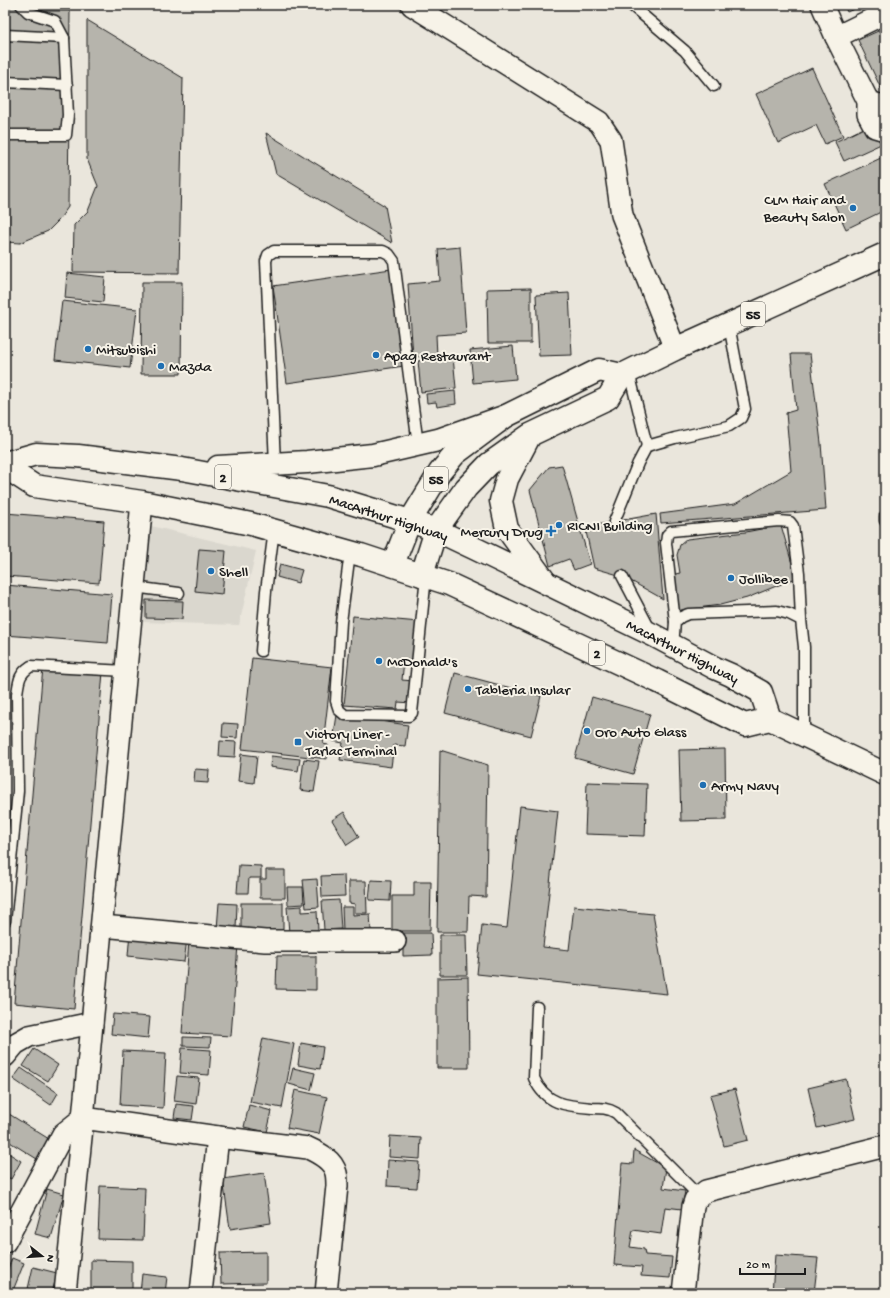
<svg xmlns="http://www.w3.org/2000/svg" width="890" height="1298" font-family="'Gochi Hand',sans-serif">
  <rect width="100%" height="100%" fill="#eae6dc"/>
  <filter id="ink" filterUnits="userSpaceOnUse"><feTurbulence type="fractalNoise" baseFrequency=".025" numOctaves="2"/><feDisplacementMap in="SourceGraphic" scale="8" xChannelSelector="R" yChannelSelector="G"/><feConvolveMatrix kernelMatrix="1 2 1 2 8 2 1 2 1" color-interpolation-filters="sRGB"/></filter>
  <g filter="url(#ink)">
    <!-- built -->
    <path fill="#dad7ce" d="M147 525 256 551 239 625 141 622Z"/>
    <!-- building -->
    <g fill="#b6b4ac" stroke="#1c1c1c">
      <path d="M5 5H37V11H70L68 207 59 220 48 231 20 243 5 242Z"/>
      <path d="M844 5H863L847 12Z"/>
      <path d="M87 20 183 78 179 273 73 272 74 225 88 211 98 186 87 159Z"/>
      <path d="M885 28V97L858 40Z"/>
      <path d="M812 68 843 136 825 144 816 125 778 143 756 94Z"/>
      <path d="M872 124 881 144 844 161 835 142Z"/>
      <path d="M266 133 385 206 392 243 276 174Z"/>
      <path d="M883 157 885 160V210L846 229 825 184Z"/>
      <path d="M460 247 466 333 436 335 437 356 413 357 408 284 440 281 438 249Z"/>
      <path d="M391 269 404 366 287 383 273 286Z"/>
      <path d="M67 273 105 277 103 302 65 298Z"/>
      <path d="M142 282H182L181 374H141Z"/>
      <path d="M531 288V343H488L487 289Z"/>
      <path d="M569 293 572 355 539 356 536 295Z"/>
      <path d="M62 301 137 309 130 368 55 360Z"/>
      <path d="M513 346 516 379 473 383 470 350Z"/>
      <path d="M791 354H810L821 443 826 510 661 523 660 514 735 504 791 471 786 413 796 410Z"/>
      <path d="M453 357 456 388 421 392 418 361Z"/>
      <path d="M455 391 456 404 437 407 436 402 427 403 426 394Z"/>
      <path d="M562 465 590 564 574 570 569 559 550 566 530 490 549 467Z"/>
      <path d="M5 513 104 521 99 583 5 576Z"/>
      <path d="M656 514 663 599 622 576 594 568 585 527Z"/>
      <path d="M781 525 796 578 747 598 720 605 675 611 671 575 680 573 677 555 680 545 687 539 746 532Z"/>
      <path d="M199 549 226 551 222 594 195 591Z"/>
      <path d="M280 564 302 570 298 583 277 577Z"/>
      <path d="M5 585 112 594 108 643 5 635Z"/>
      <path d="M146 600 183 601 182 619 146 618Z"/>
      <path d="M353 616 419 622 415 661 404 660 402 680 413 681 411 703 398 702 397 709 344 705Z"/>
      <path d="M252 658 332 667 323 744 328 745 327 759 242 749Z"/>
      <path d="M43 667 103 672 74 1009 14 1003Z"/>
      <path d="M455 673 541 696 531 736 445 713Z"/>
      <path d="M592 697 650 714 633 774 575 758Z"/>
      <path d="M337 715 408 725 405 746 394 745 391 767 340 760 343 743 333 741Z"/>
      <path d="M223 723 238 724 237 738 222 737Z"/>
      <path d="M220 741 236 742 235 757 219 756Z"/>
      <path d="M725 749 726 820 681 821 679 750Z"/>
      <path d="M440 750 488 765 486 897 469 896 468 932H437Z"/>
      <path d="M241 754 257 756 254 783 238 781Z"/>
      <path d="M271 756 300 759 298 771 270 767Z"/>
      <path d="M304 759 319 761 314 792 300 790Z"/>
      <path d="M195 769 209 770 208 783 194 782Z"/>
      <path d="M587 782 647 784 645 836 585 834Z"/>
      <path d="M520 806 558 811 543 947 569 950 574 906 653 914 667 994 477 974 482 925 507 928Z"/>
      <path d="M344 812 359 837 347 845 332 820Z"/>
      <path d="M239 865 261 866V878H249L248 893H237Z"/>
      <path d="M266 870H285V898H260V879H266Z"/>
      <path d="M344 875 345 896 322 897 321 876Z"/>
      <path d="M317 879 319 907 306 908 303 880Z"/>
      <path d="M371 880 391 881 390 901 369 900Z"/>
      <path d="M349 881H366L367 913H355V904L349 903Z"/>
      <path d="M414 882H431L430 931H392V896H414Z"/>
      <path d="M287 887H303L304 904 288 905Z"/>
      <path d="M339 900 341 929 324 930 322 901Z"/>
      <path d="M219 903 237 904 236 929H217Z"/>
      <rect x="241" y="903" width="42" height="27"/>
      <path d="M302 906V912L317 911 318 931 289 933 287 907Z"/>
      <path d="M342 907H353V915L370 914 371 930 343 931Z"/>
      <path d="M130 932 187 939 184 962 128 956Z"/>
      <path d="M403 933H431L432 955 403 956Z"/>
      <path d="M440 935H466L467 975H440Z"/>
      <path d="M189 941 238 945 231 1036 182 1033Z"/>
      <path d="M277 956H316V990L276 989Z"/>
      <path d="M468 977 469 1068H437V978Z"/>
      <path d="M113 1014 150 1017 148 1038 111 1034Z"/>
      <path d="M183 1037 211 1038 210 1047 183 1046Z"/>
      <path d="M263 1038 294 1044 282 1108 250 1102Z"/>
      <path d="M301 1043 323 1047 320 1069 298 1065Z"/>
      <path d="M182 1048 211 1050 209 1075 180 1073Z"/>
      <path d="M34 1049 58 1065 48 1081 23 1066Z"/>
      <path d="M123 1051 166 1053 163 1108 120 1105Z"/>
      <path d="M21 1068 58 1093 51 1105 13 1079Z"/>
      <path d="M293 1068 315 1073 311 1090 289 1084Z"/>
      <path d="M177 1076 199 1078 196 1104 174 1101Z"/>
      <path d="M846 1079 855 1119 817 1128 808 1088Z"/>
      <path d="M735 1089 748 1140 724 1146 710 1095Z"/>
      <path d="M295 1090 327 1097 319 1134 287 1128Z"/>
      <path d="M176 1104 194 1106 192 1120 174 1118Z"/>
      <path d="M249 1105 272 1111 267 1132 244 1127Z"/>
      <path d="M9 1114 49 1139 37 1159 5 1139V1121Z"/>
      <path d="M390 1136 421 1138 420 1159 389 1157Z"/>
      <path d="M634 1150 666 1168 663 1188 685 1191 682 1209 665 1207 661 1234 633 1230 630 1247 644 1249 645 1255 672 1257 670 1278 641 1276 642 1267 614 1265 622 1163 633 1164Z"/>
      <path d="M5 1151 21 1161 11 1179 5 1176Z"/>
      <path d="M388 1160 419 1162 417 1188 387 1186Z"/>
      <path d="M885 1164V1185L880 1165Z"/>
      <path d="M264 1173 271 1223 230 1229 223 1179Z"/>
      <path d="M100 1186 145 1188 143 1240 98 1239Z"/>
      <path d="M47 1189 64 1194 51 1238 35 1234Z"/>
      <path d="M266 1252V1283L221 1284 220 1253Z"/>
      <path d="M775 1255 818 1258 814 1293H772Z"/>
      <path d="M12 1258 24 1263 12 1293H5V1277Z"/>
      <path d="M91 1260 132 1261V1293H91Z"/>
      <path d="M33 1267 57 1273 52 1293H27Z"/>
      <path d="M142 1274 167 1277 165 1293H140Z"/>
      <path d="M223 1288 249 1293H222Z"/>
    </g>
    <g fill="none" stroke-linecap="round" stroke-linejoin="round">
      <!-- lane casing -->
      <g stroke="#1c1c1c" stroke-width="13">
        <g id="lane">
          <path d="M631 5 685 51 714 86"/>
          <path d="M5 35 64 38"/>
          <path d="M5 82 67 85"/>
          <path d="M5 135H66L68 115 64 38 55 21 28 12 21 5"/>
          <path d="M629 372 647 446"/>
          <path d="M275 464 266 261 268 255 274 251H383L389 254 394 261 418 445"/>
          <path d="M885 516V521"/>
          <path d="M614 522 638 463 647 446 675 438 729 426 741 418 745 409 729 325"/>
          <path d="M350 552 341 622 336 701 339 710 345 715 409 716 412 713 426 576"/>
          <path d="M622 576 651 631"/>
          <path d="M134 587 179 593"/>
          <path d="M675 622 666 543 667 535 671 531 779 521 790 522 793 526 799 573 801 620"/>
          <path d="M673 646 675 622 681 617 688 614 777 611 789 614 801 620 804 647V735"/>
          <path d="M261 651 266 591 274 530"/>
          <path d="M5 921 18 791 17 694C19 680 19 674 31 666L126 671"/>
          <path d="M537 1007 534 1078C545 1104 566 1106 592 1108 601 1108 608 1108 616 1113L699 1196"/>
        </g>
      </g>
      <!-- street casing -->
      <g stroke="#1c1c1c" stroke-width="24">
        <g id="street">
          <path d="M412 5 599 122 611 140 622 215 675 349"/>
          <path d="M822 5 836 37 868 101V114L875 127 885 130"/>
          <path d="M836 37 885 13"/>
          <path d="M868 101 884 107 885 109"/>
          <path d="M102 926 265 941H395"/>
          <path d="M5 1056 15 1044 29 1036 92 1023"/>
          <path d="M5 1242 63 1134 83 1118 218 1137 308 1148C319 1153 333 1160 336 1173 337 1177 337 1182 337 1186L326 1293"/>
          <path d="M65 1293 83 1118 142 502"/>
          <path d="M201 1293 218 1137"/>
          <path d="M683 1293 693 1206 695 1200 706 1191 885 1146"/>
        </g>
      </g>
      <!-- highway casing -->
      <g stroke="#1c1c1c" stroke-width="25">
        <g id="highway">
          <path d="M528 439 507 479 501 501 507 529 544 580"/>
          <path d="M5 463 36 454 78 456 182 469 328 496 410 521 436 530 476 549 653 635 715 668 731 675 761 692 770 719"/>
          <path d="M5 467 34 486 142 502 251 524 361 555 449 584 657 681 745 725 770 719 885 774"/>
          <path d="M218 467 307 462 373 455 438 440 506 416"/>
          <path d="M393 564 410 521 440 472 455 454 506 416 599 370 622 375"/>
          <path d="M422 575 436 530 466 488 489 464 530 435 608 398 622 375 675 349 885 254"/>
        </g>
      </g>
      <!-- lane -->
      <use href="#lane" stroke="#f7f3e8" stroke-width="10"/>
      <!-- street -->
      <use href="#street" stroke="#f7f3e8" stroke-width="21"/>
      <!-- highway -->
      <use href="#highway" stroke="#f7f3e8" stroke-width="22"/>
    </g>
  </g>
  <!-- markers -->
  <g fill="#1f6fb2" stroke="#f7f3e8" stroke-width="1.5">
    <circle cx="853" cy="208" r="4"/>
    <circle cx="88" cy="349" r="4"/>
    <circle cx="376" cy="355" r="4"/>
    <circle cx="161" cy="366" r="4"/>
    <circle cx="559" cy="525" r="4"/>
    <path d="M549 525h4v4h4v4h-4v4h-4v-4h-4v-4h4z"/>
    <circle cx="211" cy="571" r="4"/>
    <circle cx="731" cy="578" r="4"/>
    <circle cx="379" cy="661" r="4"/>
    <circle cx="468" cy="689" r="4"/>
    <circle cx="587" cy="731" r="4"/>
    <rect x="294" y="738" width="8" height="8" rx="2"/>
    <circle cx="703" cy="785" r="4"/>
  </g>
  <g text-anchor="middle" stroke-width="4" stroke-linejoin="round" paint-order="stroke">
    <!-- shield labels -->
    <g fill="#f7f3e8" stroke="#5e5c59" stroke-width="1">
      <rect x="741" y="302" width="24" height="24" rx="3"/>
      <rect x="215" y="465" width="16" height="24" rx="3"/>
      <rect x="424" y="467" width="24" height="24" rx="3"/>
      <rect x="589" y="641" width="16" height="24" rx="3"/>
    </g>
    <g font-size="14" font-weight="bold" fill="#1c1c1c">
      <text x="753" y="319">55</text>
      <text x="223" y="482">2</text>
      <text x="436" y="484">55</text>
      <text x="597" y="658">2</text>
    </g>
    <!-- poi labels -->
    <g font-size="15" fill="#1c1c1c" stroke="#f7f3e8" text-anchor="start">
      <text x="845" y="204" text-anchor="end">CLM Hair and<tspan x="845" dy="17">Beauty Salon</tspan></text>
      <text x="96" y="354">Mitsubishi</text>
      <text x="384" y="360">Apag Restaurant</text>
      <text x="169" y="371">Mazda</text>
      <text x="567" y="530">RICNI Building</text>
      <text x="543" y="536" text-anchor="end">Mercury Drug</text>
      <text x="219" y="576">Shell</text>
      <text x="739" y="583">Jollibee</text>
      <text x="387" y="666">McDonald's</text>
      <text x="476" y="694">Tableria Insular</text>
      <text x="595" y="736">Oro Auto Glass</text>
      <text x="306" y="738">Victory Liner -<tspan x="306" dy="17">Tarlac Terminal</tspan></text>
      <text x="711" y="790">Army Navy</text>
    </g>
    <!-- street labels -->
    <g font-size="15" fill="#1c1c1c" stroke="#f7f3e8">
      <text transform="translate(389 517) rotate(18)" y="5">MacArthur Highway</text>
      <text transform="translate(683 651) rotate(27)" y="5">MacArthur Highway</text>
    </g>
  </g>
  <!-- margin -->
  <rect width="890" height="1298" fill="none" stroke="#f7f3e8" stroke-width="20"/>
  <rect x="10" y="10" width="870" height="1278" fill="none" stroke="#1c1c1c" stroke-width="1.5" filter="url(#ink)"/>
  <!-- north arrow -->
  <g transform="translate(42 1256) rotate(107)" stroke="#f7f3e8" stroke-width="3" paint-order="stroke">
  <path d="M0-3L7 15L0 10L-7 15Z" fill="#1c1c1c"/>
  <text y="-6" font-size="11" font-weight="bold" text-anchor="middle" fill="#1c1c1c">N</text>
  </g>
  <!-- scale -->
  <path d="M740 1268v6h65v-6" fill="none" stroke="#1c1c1c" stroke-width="2"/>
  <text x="746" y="1268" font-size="12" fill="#1c1c1c" stroke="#f7f3e8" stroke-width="3" paint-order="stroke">20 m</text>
</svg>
